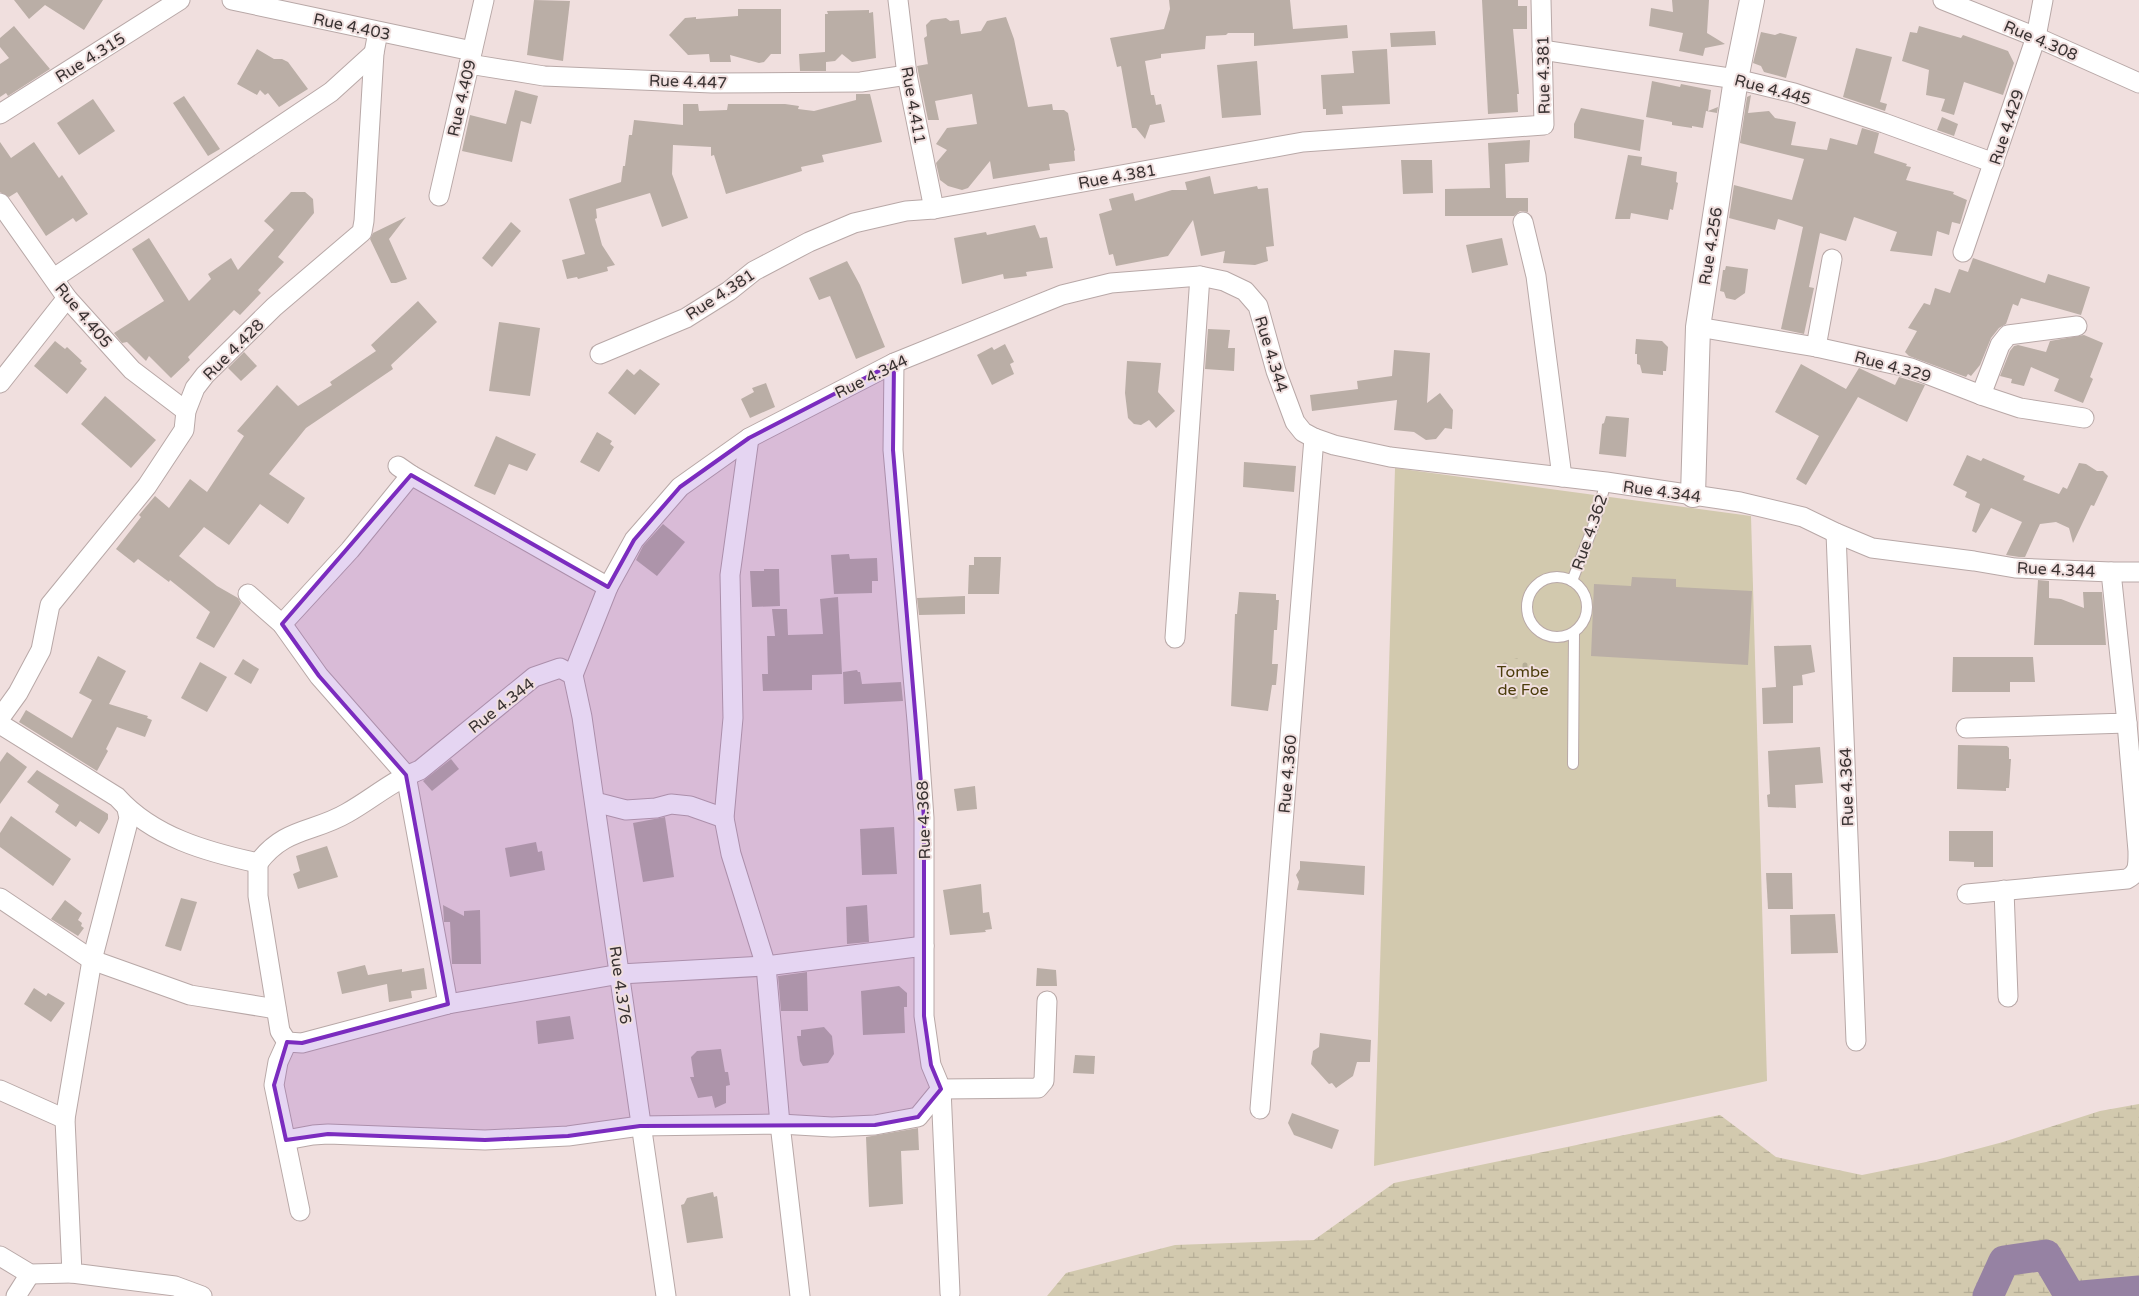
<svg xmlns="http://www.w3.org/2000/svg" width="2139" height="1296" font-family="'Varela Round',sans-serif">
  <defs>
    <pattern id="wetland-marsh" width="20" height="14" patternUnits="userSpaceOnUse" patternTransform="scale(1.25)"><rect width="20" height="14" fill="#d2c9ae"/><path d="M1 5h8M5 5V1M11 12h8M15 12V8" fill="none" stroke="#b5ad96"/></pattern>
    <pattern id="cemetery-stones" width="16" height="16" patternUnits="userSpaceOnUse" patternTransform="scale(1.25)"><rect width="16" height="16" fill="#d2c9ae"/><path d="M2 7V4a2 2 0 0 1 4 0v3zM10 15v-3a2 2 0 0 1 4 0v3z" fill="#b5ad96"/></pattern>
  </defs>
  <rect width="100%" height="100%" fill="#f0dfde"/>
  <!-- grass -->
  <path fill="#d2c9ae" d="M1395 468 1751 516 1767 1081 1374 1166Z"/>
  <!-- wetland -->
  <path fill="url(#wetland-marsh)" d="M2139 1104V1296H1047L1066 1273 1175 1245 1314 1240 1394 1183 1720 1115 1776 1157 1862 1175 1936 1160 2003 1142 2100 1111Z"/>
  <!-- cemetery -->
  <path fill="url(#cemetery-stones)" d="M1521 657C1530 658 1535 659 1541 667H1547C1538 682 1549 697 1523 702L1519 707C1512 693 1493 694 1502 669L1500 663Z"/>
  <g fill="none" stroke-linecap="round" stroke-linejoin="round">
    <!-- river -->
    <g stroke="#9682a3" stroke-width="31">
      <path d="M1988 1296 2004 1261 2046 1255 2070 1296"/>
      <path d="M2082 1296 2139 1291"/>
    </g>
  </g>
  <!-- building -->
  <g fill="#baaea6">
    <path d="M14 0H103L84 30 45 5 29 19Z"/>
    <path d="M534 0 570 1 563 61 527 55Z"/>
    <path d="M1169 0H1290L1293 29 1347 25 1348 38 1254 46V33H1228L1226 35 1206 36 1205 49 1161 54V58L1145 61 1151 95H1154L1156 105 1161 104 1165 122 1150 125 1145 139 1136 128H1132L1121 66 1117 67 1110 38 1164 29 1170 9Z"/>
    <path d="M1482 0H1518V6H1527V29H1513L1519 94H1517L1518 112 1488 114Z"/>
    <path d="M1672 0H1709L1707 33 1725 44 1705 48 1703 56 1679 51 1683 33 1649 26 1651 8 1673 12Z"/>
    <path d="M738 9H781V54H771L764 62 759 63 730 55 731 62H710L709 54 688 55 669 35 685 18 696 17V19L738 16Z"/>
    <path d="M869 10V13L873 12 876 58 852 62 842 54 835 61 826 62V71H800L799 54 825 52V14H828L827 11Z"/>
    <path d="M1006 17 1014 39 1028 107 1052 104 1053 110H1064L1068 113 1075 150 1074 151 1075 161 1049 164 1050 170 993 179 990 161 968 188 962 190 948 186 940 180 936 163 947 150 936 144 947 128 977 124 972 94 935 101 939 120H928L917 66 928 64 929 72 924 38 927 36 926 25 931 20 946 18 950 21 959 20 961 34 981 31 987 21Z"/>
    <path d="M14 26 50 69 8 96 6 93 0 97V64L9 58 0 47V38Z"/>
    <path d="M1919 26 1961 38 1963 35 2008 51 2014 63 2003 95 1964 82 1954 115 1941 111 1945 99 1926 95 1929 70 1902 61 1910 32 1917 33Z"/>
    <path d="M1435 31 1436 45 1391 47 1390 33Z"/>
    <path d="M1761 32 1775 35 1780 33 1797 37 1786 78 1764 72 1761 66 1753 63Z"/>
    <path d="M1856 48 1892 57 1880 102 1887 104 1885 111 1843 97Z"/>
    <path d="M257 49 274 59H282L288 62 308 89 279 107 268 93 265 95 260 90 257 95 237 84Z"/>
    <path d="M1387 49 1390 104 1342 106 1343 114 1326 115V109H1323L1321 75 1354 73 1352 51Z"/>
    <path d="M1257 61 1261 115 1222 118 1217 65Z"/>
    <path d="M1652 81 1680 87 1681 84 1711 90 1708 111 1718 107 1717 113 1706 111 1703 128 1692 126V128L1672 125V122L1646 117Z"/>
    <path d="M515 90 538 96 531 124 521 121 512 162 462 151 470 115 506 124Z"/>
    <path d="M856 94H870L882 142 822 155 824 162 801 167 802 171 726 194 714 155 711 156V147L673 145 672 174 688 218 662 227 650 193 596 209 597 218 595 219 602 245 615 265 607 267 608 271 578 279 577 277 567 279 562 260 585 254 569 199 621 182 623 166H625L629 135H632L634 120 683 125V104H698L699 111 727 110 728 104H785L799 106 798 109 814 111 856 100Z"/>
    <path d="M1751 95 1748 113 1769 111 1775 118 1796 122 1791 145 1827 150 1830 138 1857 145 1862 128 1879 133 1874 153 1907 164 1906 166 1911 167 1906 180 1954 192 1953 194 1967 200 1960 224 1952 222 1949 235 1937 231 1932 256 1890 251 1897 232 1854 217 1846 241 1820 233 1809 287 1814 288 1804 334 1781 329 1803 227 1778 219 1775 230 1729 218 1734 185 1792 200 1804 159 1740 143 1747 97Z"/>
    <path d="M184 96 220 149 208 156 173 103Z"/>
    <path d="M93 99 115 131 79 155 57 123Z"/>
    <path d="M1581 108 1644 120 1640 151 1574 138V124Z"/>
    <path d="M1942 117 1958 124 1954 136 1937 130Z"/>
    <path d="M1530 140 1529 162 1505 164 1506 198H1528V212L1520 211 1514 216H1445V189L1490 188 1488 143Z"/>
    <path d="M0 142 11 158 34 142 59 178 62 175 88 214 76 222 73 218 46 236 17 192 9 197 0 192Z"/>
    <path d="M1628 155 1642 157 1641 165 1677 172 1676 182 1678 183 1673 210 1670 209 1668 220 1631 213 1630 219H1615Z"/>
    <path d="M1401 160H1432L1433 193 1403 194Z"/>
    <path d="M1210 176 1214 194 1257 186 1258 189 1268 188 1274 246 1266 247 1268 261 1255 265 1223 263 1225 251 1201 256 1193 220 1168 256 1116 266 1113 254 1109 255 1099 214 1112 210 1109 199 1133 193 1135 201 1172 190H1187L1185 182Z"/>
    <path d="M291 192H305L313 199 314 213 278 257 284 262 258 290 261 293 240 315 234 310 188 357 190 360 171 378 149 356 146 361 127 342 122 343 114 333 164 301 132 249 149 238 189 301 211 279 208 274 231 258 238 270 274 230 264 221Z"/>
    <path d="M406 217 389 239 407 279 396 283H391L370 239 373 233Z"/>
    <path d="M511 222 521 231 492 267 482 258Z"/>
    <path d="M1035 225 1040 238 1047 237 1053 268 1026 272 1027 276 1004 279 1003 274 962 284 954 238 986 232 987 235Z"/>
    <path d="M1502 238 1508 265 1472 273 1466 245Z"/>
    <path d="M1973 258 2045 283 2048 274 2090 287 2081 315 2021 298 2018 306 2013 304 2006 324 1999 328 1991 338 1980 365 1971 376 1968 374 1966 377 1909 356 1905 352 1917 331 1908 328 1924 303 1930 305 1935 288 1950 293 1959 269 1968 272Z"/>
    <path d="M847 261 860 285 885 347 856 359 830 296 819 300 809 278Z"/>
    <path d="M1726 266 1748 269 1745 293 1735 300 1726 298 1724 292 1720 291 1723 270H1725Z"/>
    <path d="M418 301 437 322 391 365 393 369 306 428 269 474 305 498 288 524 260 504 229 545 204 527 179 556 217 586 238 598 241 603 214 648 196 638 210 612 170 580 169 582 138 559 134 563 116 549 141 517 139 515 155 496 169 508 190 479 207 492 244 436 237 431 277 385 298 406 332 385 330 382 376 351 371 345Z"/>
    <path d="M499 322 540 328 530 396 489 391Z"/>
    <path d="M1208 329 1230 330 1228 348H1235L1234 371 1205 369Z"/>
    <path d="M2084 335 2103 343 2090 377 2093 379 2083 403 2054 391 2059 379 2031 367 2024 386 2011 383 2012 379 2000 376 2010 351 2014 346 2018 345 2046 352 2050 341Z"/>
    <path d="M1636 339 1662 341 1668 347 1666 371H1663V375L1642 373 1640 365 1637 364V354H1635Z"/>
    <path d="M55 341 65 349 67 347 82 361 80 363 87 369 67 394 34 366Z"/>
    <path d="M1005 344 1014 362 1010 364 1014 374 992 385 977 355 992 347 994 350Z"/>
    <path d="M1394 350 1430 353 1427 403 1440 393 1453 410 1452 429 1445 428 1436 439 1426 440 1414 432 1394 430 1397 400 1312 411 1310 395 1358 389 1357 381 1392 376Z"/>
    <path d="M244 352 257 366 241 381 228 368Z"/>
    <path d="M1127 361 1161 363 1158 392 1175 411 1156 428 1149 420 1141 425 1134 424 1128 418 1125 393Z"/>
    <path d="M1801 364 1846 389 1859 368 1895 385 1899 377 1925 385 1907 422 1858 397 1806 485 1796 479 1819 436 1775 412Z"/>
    <path d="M627 369 634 375 640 369 660 384 635 415 608 393Z"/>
    <path d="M766 383 775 407 750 418 741 399 754 392 752 388Z"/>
    <path d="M105 396 156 440 131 468 81 424Z"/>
    <path d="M1606 416 1629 418 1626 457 1599 454 1602 424 1604 423Z"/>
    <path d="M597 432 612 441 610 444 614 447 599 472 580 462Z"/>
    <path d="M496 436 536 454 527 471 509 464 495 495 474 486Z"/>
    <path d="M1967 455 1981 461 1983 458 2025 476 2023 480 2059 494 2063 487 2067 489 2079 463 2086 464 2097 471H2103L2108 476 2094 506 2091 505 2073 543 2069 528 2056 522 2040 524 2025 557H2019L2006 555 2022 522 1991 508 1976 533 1972 531 1980 504 1965 497 1967 492 1953 485Z"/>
    <path d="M1244 462 1296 466 1294 492 1243 487Z"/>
    <path d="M663 524 685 542 657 576 636 560 643 546Z"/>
    <path d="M849 554 850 559 877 558 878 581H872V593L834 594 831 555Z"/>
    <path d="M974 557H1001L999 594H968L969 565H974Z"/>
    <path d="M764 569H779L780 606 752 607 750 571H764Z"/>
    <path d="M1632 577 1676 579V587L1752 591 1748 665 1591 656 1594 584 1631 586Z"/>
    <path d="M2038 580 2049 581V598L2061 599 2084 608 2083 592H2102L2106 645H2034Z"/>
    <path d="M1239 592 1276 594V600H1279L1277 630H1274L1272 664H1278L1276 685H1272L1268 711 1231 706 1235 614H1237Z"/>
    <path d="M965 596V614L919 615 917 598Z"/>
    <path d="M838 597 842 674 812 675V690L763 691 762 674H768L767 636H775L772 609H787L788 635 823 634 820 599Z"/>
    <path d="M1811 645 1815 672 1802 675 1803 685 1793 686V723L1763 724 1762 688 1776 687 1774 646Z"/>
    <path d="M98 656 126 671 109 704 148 716 147 718 152 720 145 737 117 727 106 749 108 751 97 771 19 722 26 710 72 738 92 700 79 693Z"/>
    <path d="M1953 657H2033L2035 682H2010V692H1952Z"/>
    <path d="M243 659 259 669 251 684 234 674Z"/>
    <path d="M200 662 227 677 207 712 181 698Z"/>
    <path d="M857 670 858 672H860L862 684 901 682 903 701 844 704 843 672Z"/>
    <path d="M1958 745 2007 746 2009 748V759H2011L2009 788H2006V791L1957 789Z"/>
    <path d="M1820 747 1823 783 1795 785 1796 808 1768 807 1767 795 1770 794 1768 751Z"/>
    <path d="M7 752 27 767 0 804V762Z"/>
    <path d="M451 759 459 769 432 791 423 781Z"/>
    <path d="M37 770 108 814V819L99 834 80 821 76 827 55 812 59 805 27 782Z"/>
    <path d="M975 786 977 809 957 811 954 789Z"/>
    <path d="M11 816 71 859 53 886 0 847V833Z"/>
    <path d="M665 817 674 877 643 882 633 823Z"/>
    <path d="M894 827 897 874 862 875 860 829Z"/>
    <path d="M1949 831H1993V867H1974V862L1949 861Z"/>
    <path d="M536 842 538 852 542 851 545 870 510 877 505 848Z"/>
    <path d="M327 846 338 877 298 889 293 874 300 871 296 856Z"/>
    <path d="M1300 861 1365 866 1364 895 1297 890 1299 882 1296 875 1300 869Z"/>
    <path d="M1766 873H1792L1793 909H1768Z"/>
    <path d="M981 884 983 913 989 912 992 929 985 930 986 932 950 935 943 890Z"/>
    <path d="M181 898 197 902 181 951 165 946Z"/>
    <path d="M65 900 82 913 78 920 82 923 81 926 84 928 78 936 51 919Z"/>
    <path d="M443 905 464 916V911L480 910 481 964H452L450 922H444Z"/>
    <path d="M867 905 869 942 847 944 846 907Z"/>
    <path d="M1835 914 1838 953 1791 954 1790 915Z"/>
    <path d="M365 965 368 975 402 969V972L424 968 427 989 411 991 412 998 389 1002 387 984 342 994 337 972Z"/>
    <path d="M1037 968 1056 970 1057 986H1036Z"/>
    <path d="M807 972 808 1011H781L778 976Z"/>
    <path d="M899 986 907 993V1007H904L905 1033 863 1035 861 991Z"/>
    <path d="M34 988 46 996 48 993 65 1003 51 1022 24 1004Z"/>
    <path d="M570 1016 574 1039 538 1044 536 1021Z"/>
    <path d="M824 1027 832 1036 834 1054 828 1063 803 1066 800 1061 797 1036H801V1030Z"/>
    <path d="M1320 1033 1371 1040 1370 1062H1357L1353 1076 1336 1088 1332 1083 1329 1084 1311 1064 1313 1051 1319 1047Z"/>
    <path d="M721 1049 725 1072H728L730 1085 726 1086V1103L715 1108 712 1096 698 1098 690 1077H694L691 1057 697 1051Z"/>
    <path d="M1075 1055 1095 1056 1094 1074 1073 1073Z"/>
    <path d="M1292 1113 1339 1130 1332 1149 1294 1135 1288 1123Z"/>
    <path d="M918 1128 919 1150 901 1151 903 1204 869 1207 866 1137Z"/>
    <path d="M713 1192 714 1197 717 1196 723 1238 687 1243 681 1205 684 1204 687 1198Z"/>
  </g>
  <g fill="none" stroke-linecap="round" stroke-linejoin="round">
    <!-- service casing -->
    <g stroke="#b8a8a7" stroke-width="12">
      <g id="service">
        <circle cx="1557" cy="607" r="30"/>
        <path d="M1572 581 1593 527 1606 482"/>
        <path d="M1573 764 1574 633"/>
      </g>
    </g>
    <!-- minor casing -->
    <g stroke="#b8a8a7" stroke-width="21">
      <g id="minor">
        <path d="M232 0 472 51"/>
        <path d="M898 0 907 75 934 209"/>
        <path d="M1943 0 2036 37 2139 83"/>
        <path d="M1542 50 1736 79 1794 93 1884 123 1994 163"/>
        <path d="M469 64 544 76 712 83 861 82 907 75"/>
        <path d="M0 114 180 0"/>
        <path d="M439 196 484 0"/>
        <path d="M0 203 67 298 132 370 186 411"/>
        <path d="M1523 222 1536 276 1562 477"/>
        <path d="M1963 252 2036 37 2043 0"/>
        <path d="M54 278 331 92 374 53"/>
        <path d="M1698 327 1816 347 1911 368 1981 395 2020 408 2084 418"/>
        <path d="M1816 347 1832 259"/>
        <path d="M600 354 686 318 729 291 754 271 809 242 854 223 906 211 934 209 1303 142 1544 125 1541 0"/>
        <path d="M894 363 893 450 917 721 924 818V1016L931 1065 941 1089 1038 1088 1044 1081 1047 1001"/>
        <path d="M0 383 67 298"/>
        <path d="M1981 395 2000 345 2008 335 2077 326"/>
        <path d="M749 438 730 575 733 718 724 818 731 854 766 966 780 1124 800 1296"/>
        <path d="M398 466 411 475 608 587"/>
        <path d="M1836 533 1856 1041"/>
        <path d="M2111 572H2139"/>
        <path d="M248 594 282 624 319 676 406 775 448 1004"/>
        <path d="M282 624 350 550 411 475"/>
        <path d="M1175 638 1200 276"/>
        <path d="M573 675 582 717 666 1296"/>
        <path d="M0 718 18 693 41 650 50 605 147 486 184 430 186 411 195 388 205 375 274 307 362 232 364 221 374 53 378 32"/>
        <path d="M0 724 117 797C153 837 207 852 258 863"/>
        <path d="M595 802 626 810 656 808 671 804 690 806 724 818"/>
        <path d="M127 809 129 818 92 960 65 1119 72 1273 175 1286 202 1296"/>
        <path d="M258 863C285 827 313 833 347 813 372 799 393 780 420 770L534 677 560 668 573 675 608 587 634 540 680 487 749 438 894 363 1062 295 1111 283 1200 276 1224 281 1245 291 1258 306 1276 371 1295 422 1303 432 1314 438 1334 445 1390 457 1606 482 1740 502 1803 517 1836 533 1872 548 1974 561 2015 568 2111 572 2127 723 1966 728"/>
        <path d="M258 863V896L280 1031 287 1042"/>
        <path d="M2004 890 2008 997"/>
        <path d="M1967 894 2127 879C2139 873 2138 864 2138 851L2127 723"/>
        <path d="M0 898 92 960 190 995 276 1009"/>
        <path d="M287 1042 302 1043 448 1004 620 974 766 966 924 946"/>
        <path d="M287 1042 278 1062 274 1085 300 1211"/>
        <path d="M941 1089 950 1293"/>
        <path d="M0 1090 65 1119"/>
        <path d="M1260 1109 1314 438"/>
        <path d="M286 1140 313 1135 328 1134 485 1140 568 1136 640 1126 780 1124 832 1127 875 1125 918 1117 941 1089"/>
        <path d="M0 1256 30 1274 72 1273"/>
        <path d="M16 1296 30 1274"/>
      </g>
    </g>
    <!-- tertiary casing -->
    <g stroke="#b8a8a7" stroke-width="26">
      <path id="tertiary" d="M1693 495 1698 327 1736 79 1752 0"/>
    </g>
    <!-- service -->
    <use href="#service" stroke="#fff" stroke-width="10"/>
    <!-- minor -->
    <use href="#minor" stroke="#fff" stroke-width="19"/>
    <!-- tertiary -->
    <use href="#tertiary" stroke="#fff" stroke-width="24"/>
  </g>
  <!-- marked area -->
  <path fill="#7b2cbf" fill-opacity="0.2" stroke="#7b2cbf" stroke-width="4" stroke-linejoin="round" d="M894 363 893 450 924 818V1016L931 1065 941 1089 918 1117 875 1125 640 1126 568 1136 485 1140 328 1134 286 1140 274 1085 287 1042 302 1043 448 1004 406 775 319 676 282 624 411 475 608 587 634 540 680 487 749 438Z"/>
  <g text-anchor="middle" stroke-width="4" stroke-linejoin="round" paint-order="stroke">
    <!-- street labels -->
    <g font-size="16" fill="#393232" stroke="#f0dfde">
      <text transform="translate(352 26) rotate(12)" y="6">Rue 4.403</text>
      <text transform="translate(2041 40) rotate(23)" y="6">Rue 4.308</text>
      <text transform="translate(90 57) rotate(-32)" y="6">Rue 4.315</text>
      <text transform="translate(1543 75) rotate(-91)" y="6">Rue 4.381</text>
      <text transform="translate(688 81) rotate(2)" y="6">Rue 4.447</text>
      <text transform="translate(1773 89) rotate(15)" y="6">Rue 4.445</text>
      <text transform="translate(461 98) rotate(-77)" y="6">Rue 4.409</text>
      <text transform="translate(914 105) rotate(80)" y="6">Rue 4.411</text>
      <text transform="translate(2006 127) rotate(-72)" y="6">Rue 4.429</text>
      <text transform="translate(1117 176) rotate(-10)" y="6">Rue 4.381</text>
      <text transform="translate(1710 246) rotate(-81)" y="6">Rue 4.256</text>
      <text transform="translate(720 294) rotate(-33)" y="6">Rue 4.381</text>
      <text transform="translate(84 315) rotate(50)" y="6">Rue 4.405</text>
      <text transform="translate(233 349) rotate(-45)" y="6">Rue 4.428</text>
      <text transform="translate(1272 354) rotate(73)" y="6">Rue 4.344</text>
      <text transform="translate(1893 366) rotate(15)" y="6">Rue 4.329</text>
      <text transform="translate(871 376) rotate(-26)" y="6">Rue 4.344</text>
      <text transform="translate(1662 491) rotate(8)" y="6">Rue 4.344</text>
      <text transform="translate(1589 532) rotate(-71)" y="6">Rue 4.362</text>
      <text transform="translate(2056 569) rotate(3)" y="6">Rue 4.344</text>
      <text transform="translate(501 705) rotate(-38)" y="6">Rue 4.344</text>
      <text transform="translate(1287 774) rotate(-85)" y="6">Rue 4.360</text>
      <text transform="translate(1846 787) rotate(-92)" y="6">Rue 4.364</text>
      <text transform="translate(923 820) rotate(-92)" y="6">Rue 4.368</text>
      <text transform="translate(621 985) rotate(82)" y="6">Rue 4.376</text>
    </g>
    <!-- park labels -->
    <g font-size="16" fill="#4b3c0b" stroke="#f0dfde">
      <text x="1523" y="677">Tombe<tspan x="1523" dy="18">de Foe</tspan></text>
    </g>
  </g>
</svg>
